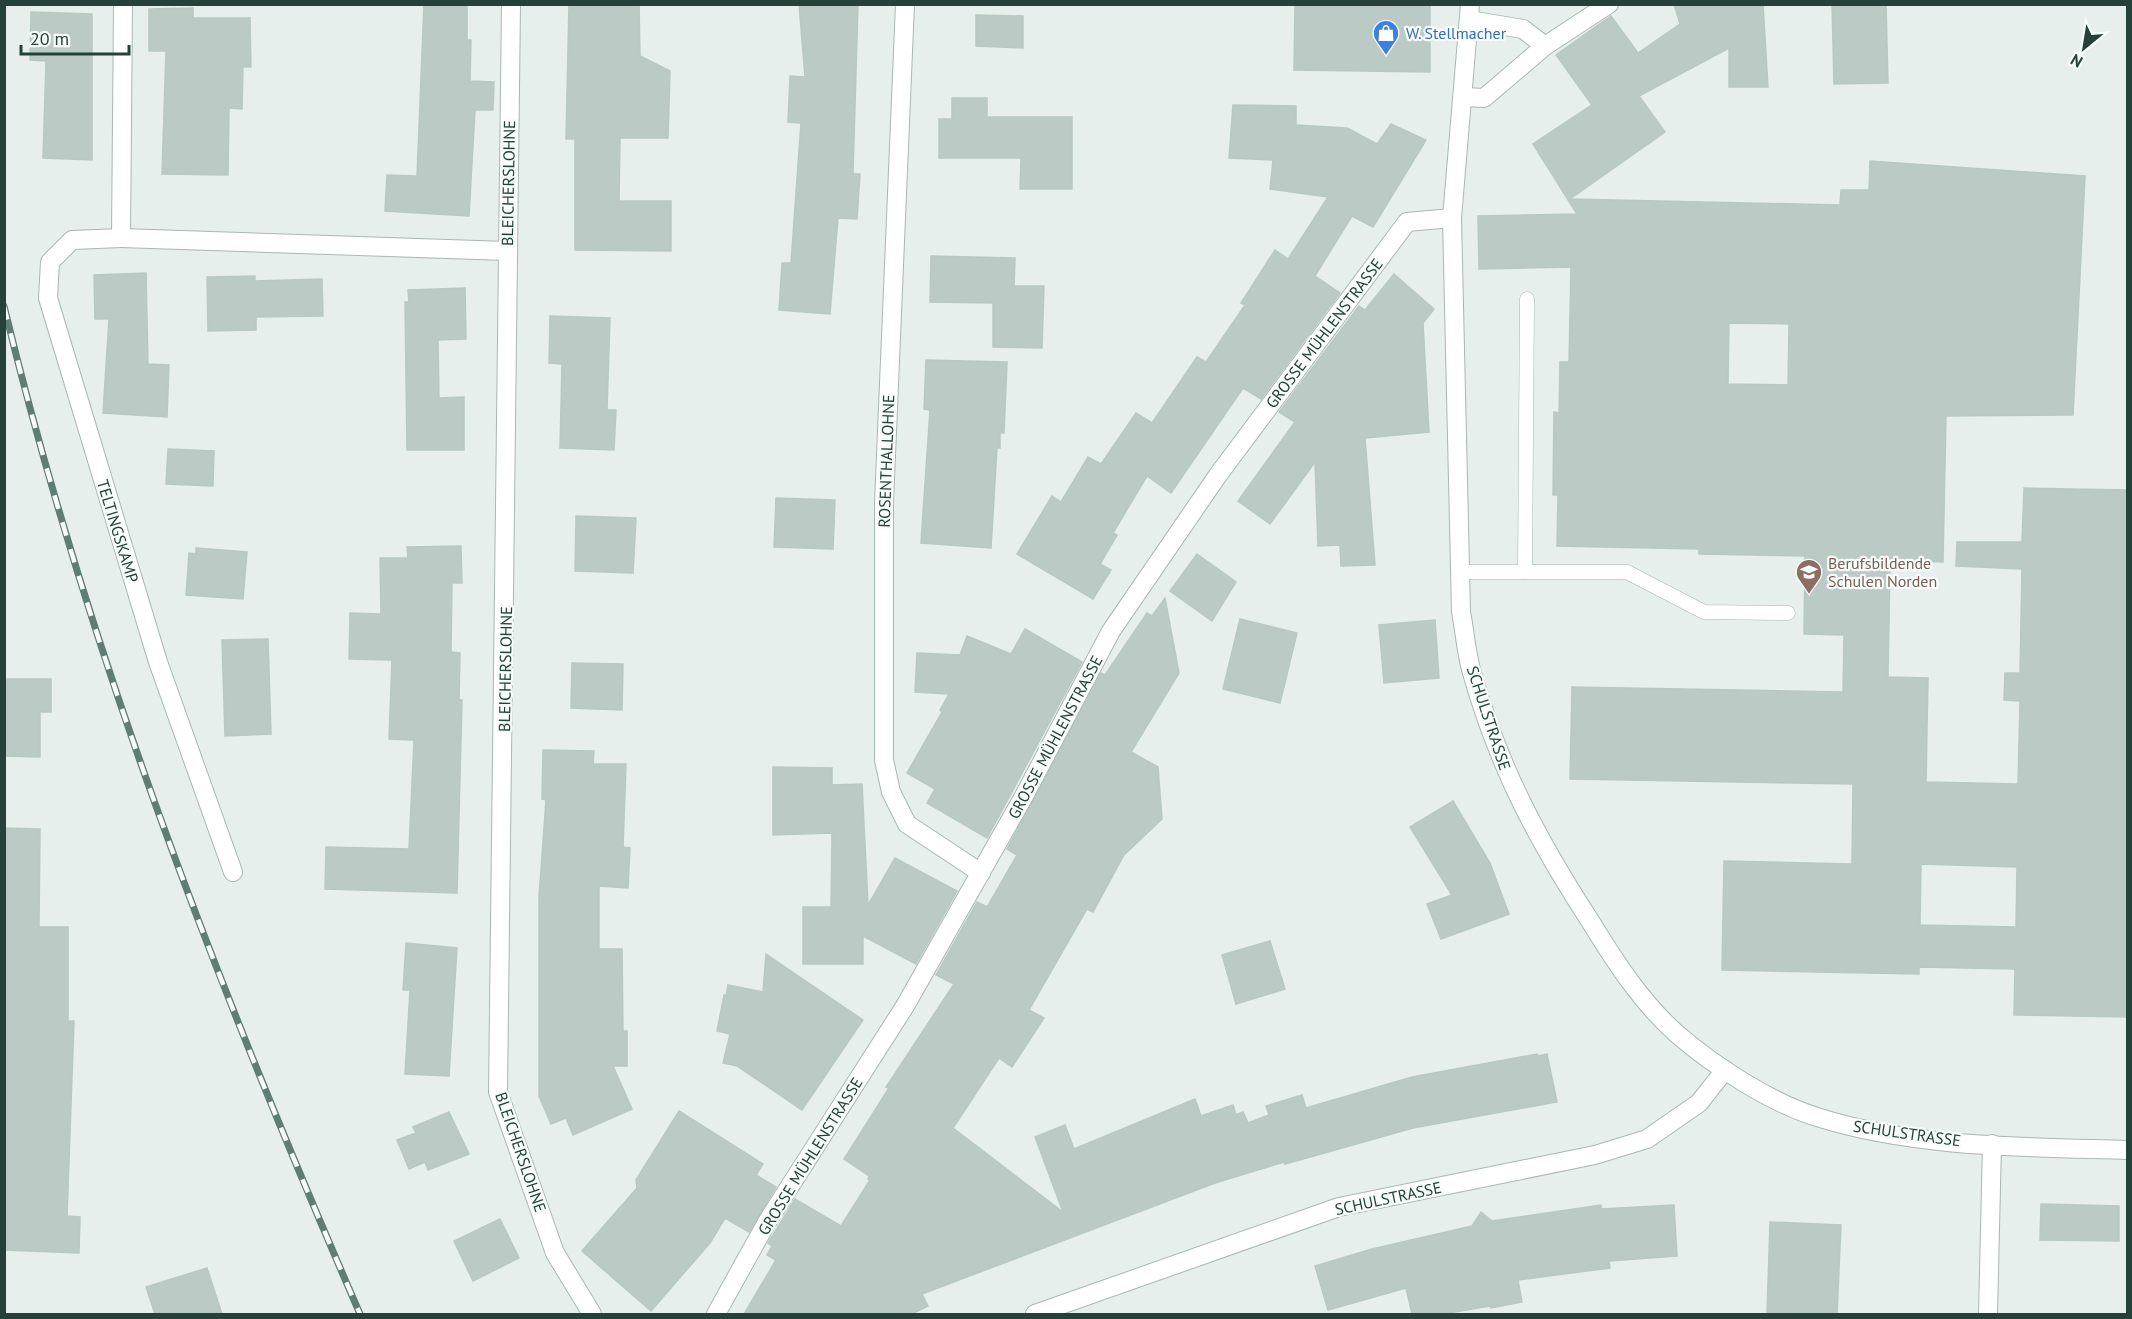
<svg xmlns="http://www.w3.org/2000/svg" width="2132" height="1319" font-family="'PT Sans',sans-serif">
  <rect width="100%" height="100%" fill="#e6efeb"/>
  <!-- building -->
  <g fill="#bbcac4" stroke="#b8c9c2" stroke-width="1.5" fill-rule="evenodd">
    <path d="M424 4H467V40H471L470 81 494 82 493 110H475L469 216 385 211 387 175 417 176Z"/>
    <path d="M569 4H639L640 56 670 71 668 138H620L619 201H671V251L575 250V139H566Z"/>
    <path d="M799 4H858L853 174H860L857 219 838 218 830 314 779 310 782 263H791L801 123 788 122 790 76 805 77Z"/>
    <path d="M1295 4H1430V72L1294 70Z"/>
    <path d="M1674 4H1763L1768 87H1729V48L1639 96 1665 132 1570 199 1840 205 1841 190H1869L1870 161 2085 176 2073 415 1946 416 1943 562 1890 560 1888 677 1928 678 1926 782 2018 784 2020 701 2004 700 2005 673H2020L2022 569 1956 566 1957 542H2022L2024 488 2127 490V1017L2014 1015 2015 969 1919 967V974L1722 970 1724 861 1852 864 1853 784 1570 779 1572 687 1843 692 1844 635 1804 634 1805 556 1699 554V549L1557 546 1558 495H1553L1554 412 1559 413 1560 362H1569L1571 267 1479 269 1478 216 1577 214 1533 144 1592 105 1556 55 1611 16 1638 53 1680 24ZM1729 323 1789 324 1788 385 1728 384ZM1921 864 2017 867 2016 927 1920 925Z"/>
    <path d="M1832 4H1886L1888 83 1834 84Z"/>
    <path d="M193 8V18H250L251 67H243L242 109 229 108 228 175 162 174 166 51H149V9Z"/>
    <path d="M31 12 92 14V160L43 158 46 61 30 60Z"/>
    <path d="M976 15 1023 16V48L976 46Z"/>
    <path d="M952 98H987V117H1072V189H1020L1021 158H939V119H952Z"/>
    <path d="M1233 105 1296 106V125L1347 128 1377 144 1391 124 1426 140 1373 227 1352 216 1315 276 1340 293 1261 399 1243 388 1171 493 1147 476 1113 533 1117 535 1100 564 1111 570 1093 599 1017 554 1052 496 1061 502 1088 457 1101 464 1136 413 1152 423 1197 357 1206 362 1245 305 1241 303 1275 250 1288 259 1328 197 1270 189 1273 160 1229 158Z"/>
    <path d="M931 256 1015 258 1014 286H1044L1042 348 993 347V303L930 302Z"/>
    <path d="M146 273 148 364 169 365 167 417 103 413 109 319H95L94 275Z"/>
    <path d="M1394 274 1434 309 1423 323 1429 432 1365 438 1375 565 1341 566 1340 545 1318 546 1315 462 1270 524 1238 501 1295 422 1279 412 1359 306 1365 310Z"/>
    <path d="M255 276V281L322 279 323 316 256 317V330L208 331 207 277Z"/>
    <path d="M465 288 466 339 438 340 439 398 464 397V450H407L405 302H409L408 290Z"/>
    <path d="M550 316 610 318 607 410H616L614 450 560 448 562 364 549 363Z"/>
    <path d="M926 360 1007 362 1004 433H1000V448H997L991 548 921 543 930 410 924 409Z"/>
    <path d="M168 449 214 451 213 486 166 484Z"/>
    <path d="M776 498 835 500 833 549 774 547Z"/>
    <path d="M576 516 636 518 633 573 575 571Z"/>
    <path d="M461 546 462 583H452L451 652 460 653 459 700H462L457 893 325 889 326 847 409 849 414 740 389 739 392 660 349 659 350 613 381 614 380 558H408L407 547Z"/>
    <path d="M196 548 247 552 243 599 186 595 189 553 196 554Z"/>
    <path d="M1197 554 1236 582 1212 621 1170 591Z"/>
    <path d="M1165 598 1179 673 1131 752 1158 767 1162 819 1124 855 1093 912 1087 909 1029 1010 1044 1018 1012 1067 999 1058 953 1128 1063 1212 1035 1137 1065 1125 1074 1149 1195 1099 1201 1116 1233 1105 1236 1115 1243 1112 1248 1123 1269 1115 1266 1106 1302 1095 1306 1108 1412 1077 1537 1054 1538 1056 1547 1054 1557 1102 1413 1128 1285 1164 1284 1162 1215 1183 922 1294 928 1306 912 1314H744L776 1260 767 1255 772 1246 768 1243 795 1199 841 1226 870 1180 868 1179 869 1176 844 1159 889 1088 886 1087 954 984 936 975 977 902 987 907 1017 855 1007 849 1101 673 1105 675 1147 613 1152 616Z"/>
    <path d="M1240 619 1297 633 1280 703 1223 689Z"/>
    <path d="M1435 620 1439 678 1384 683 1379 625Z"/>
    <path d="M1025 629 1082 662 987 838 927 803 935 789 907 773 942 712 940 710 949 694 915 692 917 653 960 655 967 636 1011 654Z"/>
    <path d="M268 639 271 734 225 736 222 640Z"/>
    <path d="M572 663 623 664 622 710 571 708Z"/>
    <path d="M4 679H51V712H40V757L4 756Z"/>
    <path d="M543 750 594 751 593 764H626L623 847 630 848 628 888 599 886V949H622L623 1031H627V1066H613L632 1109 573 1135 566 1118 551 1124 539 1096V897L546 800 542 799Z"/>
    <path d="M773 767 832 768V785L862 784 868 905 895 858 957 891 916 964 863 936V964H803V907H831L832 833 773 835Z"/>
    <path d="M1453 801 1490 863 1509 914 1441 939 1427 904 1452 895 1410 827Z"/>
    <path d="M4 828 40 829 39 927H68V1021H74L67 1216 80 1217 79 1253 4 1250Z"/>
    <path d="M1270 941 1285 989 1236 1004 1222 955Z"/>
    <path d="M406 943 457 948 449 1076 405 1074 410 990H403Z"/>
    <path d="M766 954 863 1020 802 1110 737 1066 723 1063 730 1034 717 1031 724 995 726 996 728 985 763 992Z"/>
    <path d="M679 1111 763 1164 756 1175 776 1187 749 1232 725 1218 710 1243 651 1311 582 1251 637 1188 636 1180Z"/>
    <path d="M449 1112 469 1154 428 1170 425 1162 409 1169 397 1140 416 1133 413 1127Z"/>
    <path d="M2041 1204 2119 1206V1241L2040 1240Z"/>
    <path d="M1601 1205V1209L1674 1205 1677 1256 1609 1261 1610 1268 1518 1280 1522 1302 1491 1308 1490 1306 1443 1314H1412L1406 1288 1328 1310 1315 1266 1372 1249 1472 1226 1481 1212 1492 1221Z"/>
    <path d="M500 1219 519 1258 473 1281 454 1241Z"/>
    <path d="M1770 1222 1841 1225 1837 1314H1767Z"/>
    <path d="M207 1268 222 1314H155L146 1287Z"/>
  </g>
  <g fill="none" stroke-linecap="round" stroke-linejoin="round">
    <!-- lane casing -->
    <g stroke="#a8b8b2" stroke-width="15">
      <g id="lane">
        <path d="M1461 572H1627L1704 612 1788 613"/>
        <path d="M1525 572 1527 299"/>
      </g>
    </g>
    <!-- street casing -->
    <g stroke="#a8b8b2" stroke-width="20">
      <g id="street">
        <path d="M123 4 121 238 72 240 50 262 48 298 158 662 233 872"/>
        <path d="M511 4 498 1092 555 1253 592 1314"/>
        <path d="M905 4 884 503V760L891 792 907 824 981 873"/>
        <path d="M1470 4 1452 218 1461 612C1465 632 1466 653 1472 673 1499 768 1538 841 1592 924 1616 963 1642 1003 1677 1034 1714 1066 1771 1103 1817 1117 1914 1148 2027 1147 2128 1150"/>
        <path d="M1469 20 1523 29 1545 46"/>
        <path d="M1464 97 1484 98 1545 46 1609 4"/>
        <path d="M121 238 507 251"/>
        <path d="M716 1314 767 1222 905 1006 1024 796 1111 631 1218 475 1407 222 1452 218"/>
        <path d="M1035 1314 1339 1207 1595 1155 1647 1139 1699 1103 1725 1070"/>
        <path d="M1988 1314 1992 1144"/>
      </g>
    </g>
    <!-- lane -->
    <use href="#lane" stroke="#fff" stroke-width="14"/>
    <!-- street -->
    <use href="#street" stroke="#fff" stroke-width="18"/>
    <!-- rail casing -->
    <g stroke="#5f7d75" stroke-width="7">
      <path id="rail" d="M4 306C88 654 218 987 360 1314"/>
    </g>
    <!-- rail -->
    <use href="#rail" stroke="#f7fbf9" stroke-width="4.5" stroke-dasharray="14" stroke-linecap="butt"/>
  </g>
  <!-- icons -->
  <defs>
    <g id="shop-pin" transform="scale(1.35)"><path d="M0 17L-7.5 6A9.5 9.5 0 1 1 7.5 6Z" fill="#3f7fe0" stroke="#f7fbf9"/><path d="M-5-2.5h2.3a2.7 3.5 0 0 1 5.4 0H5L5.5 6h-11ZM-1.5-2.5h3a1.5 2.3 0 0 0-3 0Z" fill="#fff"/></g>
    <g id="school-pin" transform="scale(1.35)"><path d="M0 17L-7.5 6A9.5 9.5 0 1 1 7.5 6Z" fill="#8d6e63" stroke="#f7fbf9"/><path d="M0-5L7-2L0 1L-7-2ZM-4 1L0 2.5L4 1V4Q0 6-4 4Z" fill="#fff"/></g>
  </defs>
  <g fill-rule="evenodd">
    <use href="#shop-pin" x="1386" y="33"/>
    <use href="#school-pin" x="1809" y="572"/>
  </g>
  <g text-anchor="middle" stroke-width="4.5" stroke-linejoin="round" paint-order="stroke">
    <!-- shop labels -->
    <g font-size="16" fill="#366cbe" stroke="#f7fbf9" text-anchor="start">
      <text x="1406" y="39">W. Stellmacher</text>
    </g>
    <!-- street labels -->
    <g font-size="16" fill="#24423a" stroke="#f7fbf9">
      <text transform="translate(508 183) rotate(-89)" y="6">BLEICHERSLOHNE</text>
      <text transform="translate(1324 333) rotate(-53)" y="6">GROSSE MÜHLENSTRASSE</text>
      <text transform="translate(886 461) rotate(-88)" y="6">ROSENTHALLOHNE</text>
      <text transform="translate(118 531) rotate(73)" y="6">TELTINGSKAMP</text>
      <text transform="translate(505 669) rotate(-89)" y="6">BLEICHERSLOHNE</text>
      <text transform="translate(1489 718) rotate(72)" y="6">SCHULSTRASSE</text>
      <text transform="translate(1055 737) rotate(-62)" y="6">GROSSE MÜHLENSTRASSE</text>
      <text transform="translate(1907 1133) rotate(8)" y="6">SCHULSTRASSE</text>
      <text transform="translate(521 1152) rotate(71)" y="6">BLEICHERSLOHNE</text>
      <text transform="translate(810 1156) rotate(-58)" y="6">GROSSE MÜHLENSTRASSE</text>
      <text transform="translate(1388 1198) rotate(-12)" y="6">SCHULSTRASSE</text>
    </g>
    <!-- education labels -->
    <g font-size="16" fill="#785e54" stroke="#f7fbf9" text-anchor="start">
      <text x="1828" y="569">Berufsbildende<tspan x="1828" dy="18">Schulen Norden</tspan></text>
    </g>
  </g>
  <!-- border -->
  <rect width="2132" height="1319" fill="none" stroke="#24423a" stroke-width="12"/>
  <!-- north arrow -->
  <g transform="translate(2084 48) rotate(210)" stroke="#f7fbf9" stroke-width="4.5" paint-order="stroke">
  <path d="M0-4.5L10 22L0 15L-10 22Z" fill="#24423a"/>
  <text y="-9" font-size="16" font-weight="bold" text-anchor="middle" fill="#24423a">N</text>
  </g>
  <!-- scale -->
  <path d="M21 45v9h108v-9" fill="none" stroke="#24423a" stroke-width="3"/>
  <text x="30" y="45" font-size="18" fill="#24423a" stroke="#f7fbf9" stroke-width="4.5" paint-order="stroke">20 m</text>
</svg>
